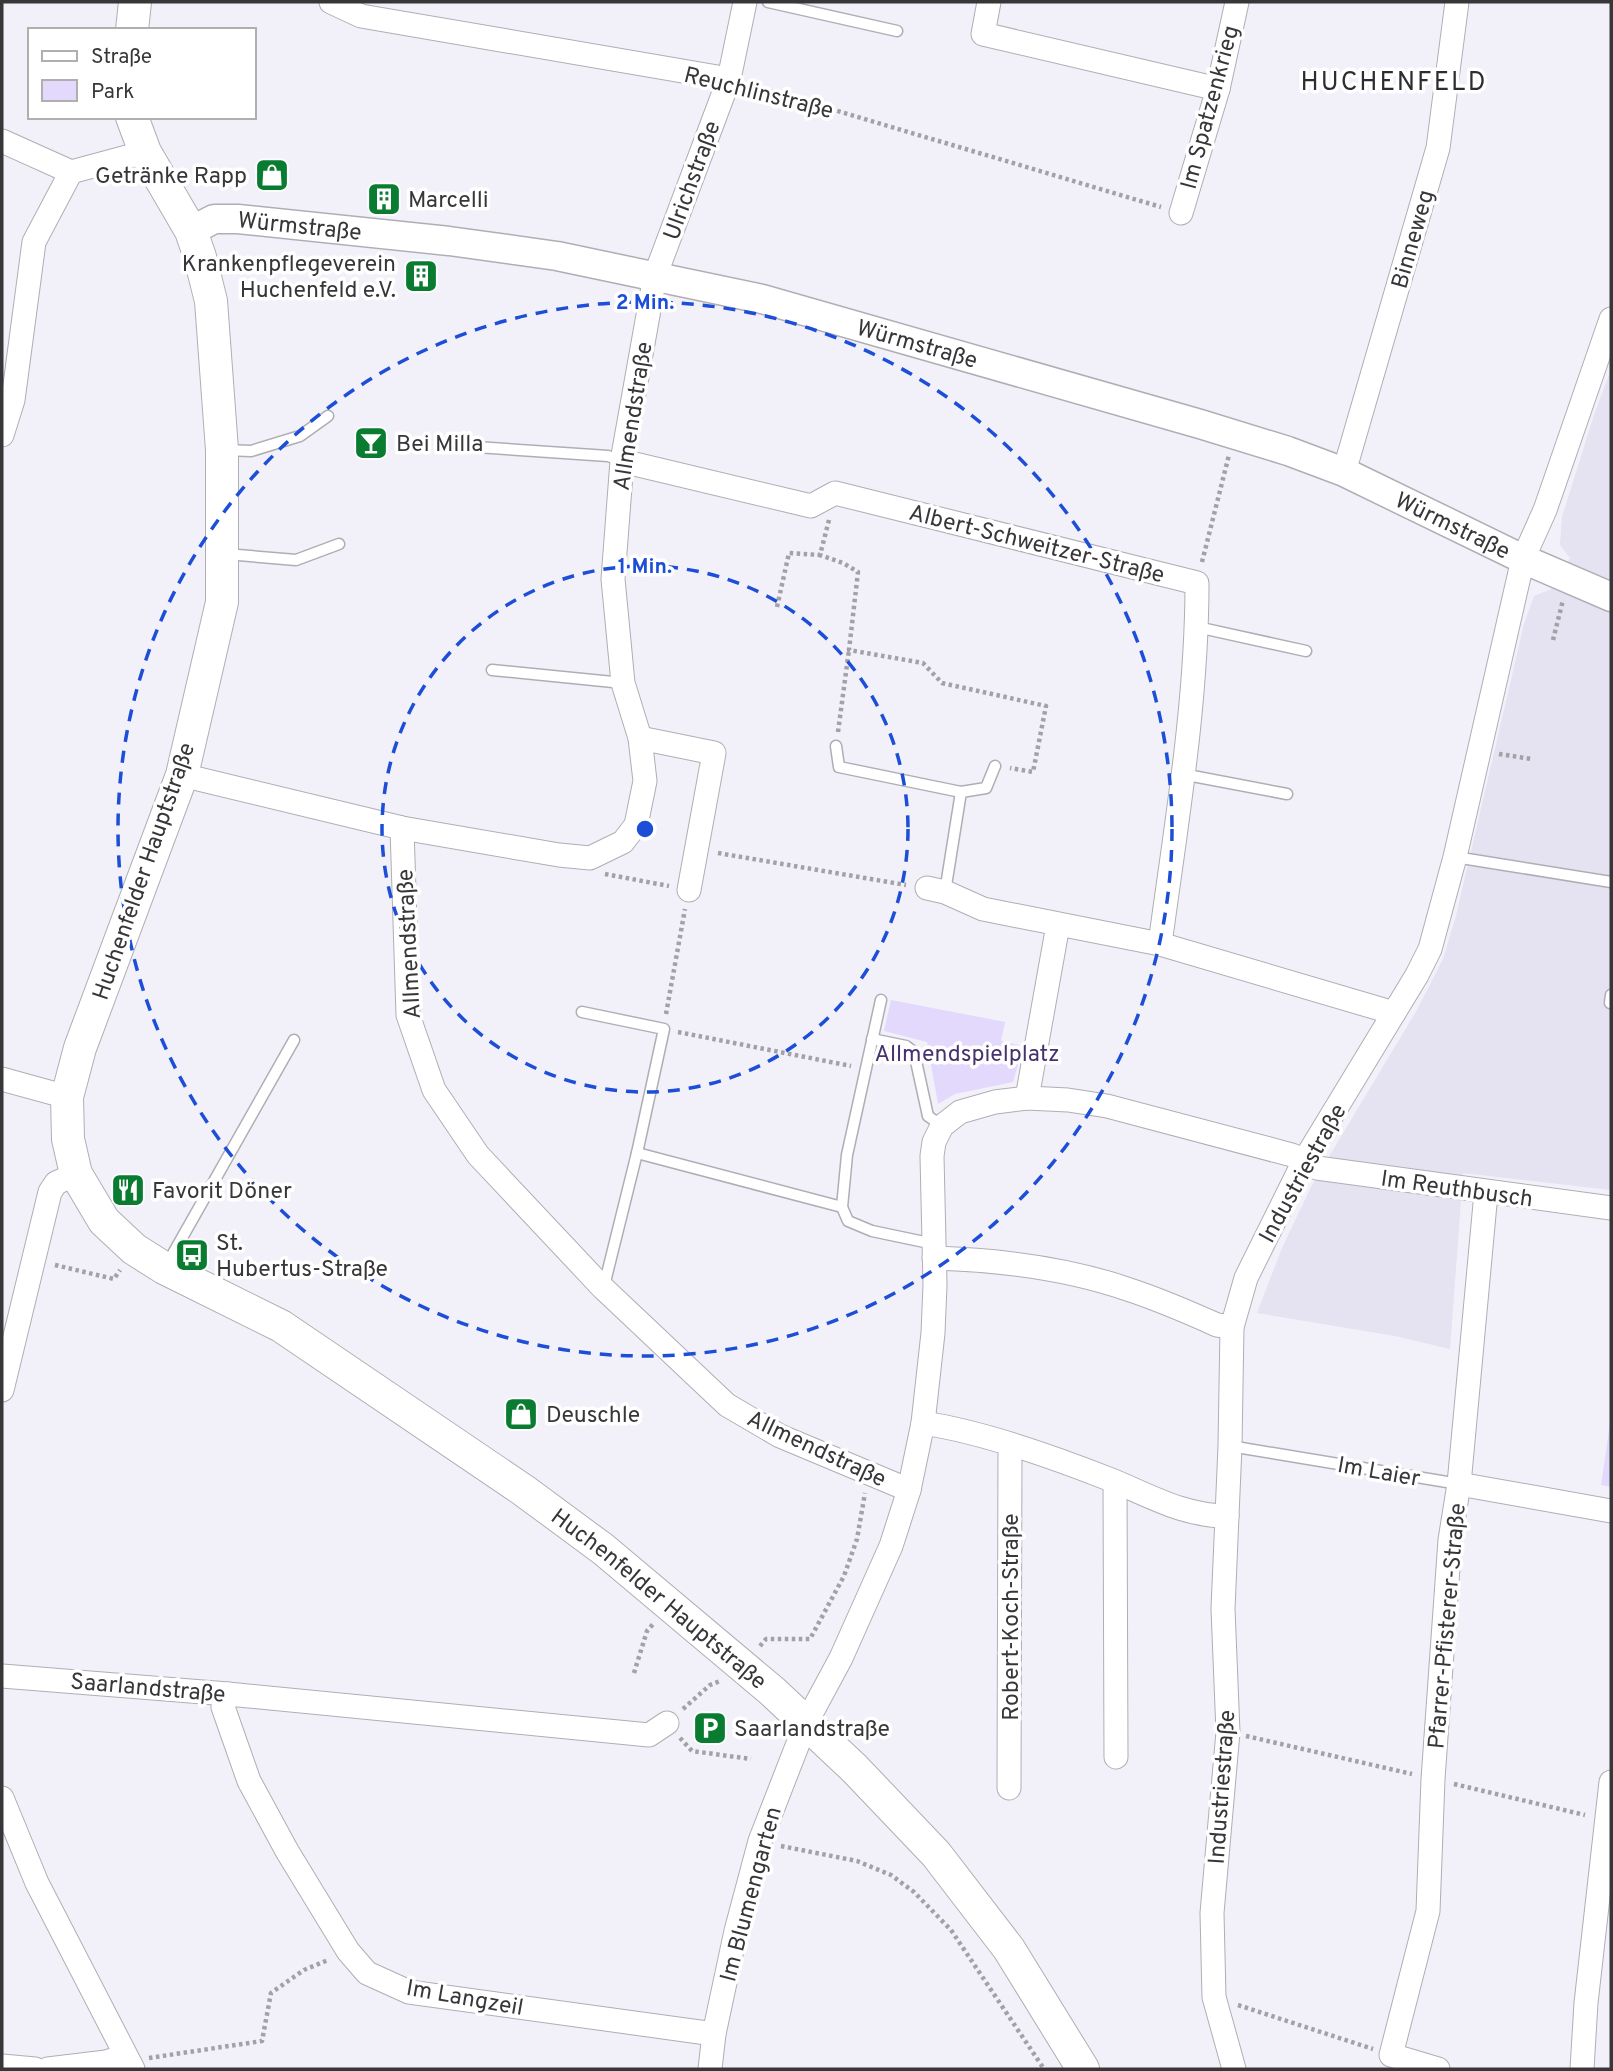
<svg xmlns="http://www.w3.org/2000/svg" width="1613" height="2071" font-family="Overpass,sans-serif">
  <rect width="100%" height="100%" fill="#f2f0f8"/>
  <!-- built -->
  <path fill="#e5e2f1" d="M1611 370V1190L1463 1173 1450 1349 1395 1336 1257 1313 1282 1248 1312 1185 1417 1010 1443 959 1456 916 1524 624 1534 596 1554 588 1570 558 1560 545 1562 517 1596 409Z"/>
  <!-- green -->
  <g fill="#e2d9fc">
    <path d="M891 1000 1005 1022 1001 1041 1019 1045 1021 1054 1013 1082 955 1094 938 1104 927 1042 884 1031Z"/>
    <path d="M1611 1417V1487L1601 1485Z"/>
  </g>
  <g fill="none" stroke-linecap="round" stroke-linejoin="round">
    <!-- service casing -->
    <g stroke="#b0aeb5" stroke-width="13">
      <g id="service">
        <path d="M768 2 897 31"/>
        <path d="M476 447 608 456 622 461"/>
        <path d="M225 450 251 451 300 436 328 416"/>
        <path d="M226 554 296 560 339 544"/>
        <path d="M1197 627 1306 651"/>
        <path d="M492 670 623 683"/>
        <path d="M836 746 839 767 961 792 986 788 995 766"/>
        <path d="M1182 774 1287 794"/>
        <path d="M1455 857 1611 882"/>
        <path d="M945 892 961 792"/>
        <path d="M881 1000 847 1155 842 1207 848 1221 872 1231 934 1244"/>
        <path d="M1610 1003 1611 995"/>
        <path d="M582 1012 664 1029 637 1153 604 1286"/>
        <path d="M872 1039 906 1046 914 1052 928 1116 942 1126"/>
        <path d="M637 1153 842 1207"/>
        <path d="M166 1266 294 1040"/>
        <path d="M1230 1446 1459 1484"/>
      </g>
    </g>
    <!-- minor casing -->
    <g stroke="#b0aeb5" stroke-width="25">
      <g id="minor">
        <path d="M331 2 361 16 729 79"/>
        <path d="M989 2 983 34 1218 89"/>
        <path d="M2 141 71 172"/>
        <path d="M1181 213 1218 89 1237 2"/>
        <path d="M2 435 13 400 34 242 71 172 145 152"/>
        <path d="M622 461 811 506 835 493 1197 583C1197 704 1176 825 1160 944"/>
        <path d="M1344 472 1438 148 1457 2"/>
        <path d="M640 738 714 753 689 890"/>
        <path d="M182 775 402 828 559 855 590 858 623 842 636 825 645 781 640 738 623 683 613 579 622 461 655 276 729 79 745 2"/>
        <path d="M402 828 408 1015 434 1090 478 1155 603 1288 727 1405 780 1436 909 1490"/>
        <path d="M927 888 945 892 983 909 1160 944 1394 1013"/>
        <path d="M2 1079 67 1097"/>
        <path d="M1027 1098 1058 925"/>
        <path d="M934 1258C999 1260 1066 1268 1127 1289 1158 1299 1188 1312 1217 1325L1232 1327"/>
        <path d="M2 1390 50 1192 56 1183 76 1174"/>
        <path d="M923 1423C984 1432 1056 1458 1114 1481 1152 1497 1185 1516 1227 1516"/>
        <path d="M1115 1482 1116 1757"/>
        <path d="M1459 1484 1611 1511"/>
        <path d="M2 1676 228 1694 649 1735 667 1723"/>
        <path d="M228 1694 223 1707 249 1781 287 1851 348 1951 367 1973 409 1992 714 2034"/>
        <path d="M1009 1788 1010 1445"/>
        <path d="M2 1798 37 1883 133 2069"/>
        <path d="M2 2066 35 2069"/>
        <path d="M48 2069 106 2062 125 2056"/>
        <path d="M710 2069 714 2034 736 1931 760 1841 806 1723 841 1658 891 1546 909 1490 923 1423 933 1333 935 1285 932 1156 934 1142 942 1126 960 1112 995 1102 1027 1098 1068 1100 1107 1106 1292 1155 1317 1168 1611 1208"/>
        <path d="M1234 2069 1214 1997 1212 1913 1228 1732 1223 1609 1230 1446 1232 1327 1246 1278 1304 1161 1417 975 1430 949 1455 857 1523 559 1545 510 1611 319"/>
        <path d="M1438 2069 1391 2055 1428 1911 1433 1779 1450 1540 1459 1484 1486 1193"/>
        <path d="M1582 2069 1586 2003 1611 1782"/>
      </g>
    </g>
    <!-- tertiary casing -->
    <g stroke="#b0aeb5" stroke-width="31">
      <g id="tertiary">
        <path id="s1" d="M191 231 214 219H238L449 241 557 256 762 299 1200 424 1288 451 1344 472 1523 559 1611 597"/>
      </g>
    </g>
    <!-- secondary casing -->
    <g stroke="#b0aeb5" stroke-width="34">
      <g id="secondary">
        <path d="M132 30 135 2"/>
        <path id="s2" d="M132 117 145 152 191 231 200 257 211 301 222 450V602L182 775 80 1048 67 1097 68 1139 76 1174 104 1221 134 1249 164 1268 281 1326 523 1490 603 1549 772 1691 855 1769 936 1854 1009 1949 1083 2069"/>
      </g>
    </g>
    <!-- path -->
    <g stroke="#a3a1a7" stroke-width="4.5" stroke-dasharray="3.5 3.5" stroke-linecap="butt">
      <path d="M750 85 1161 207"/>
      <path d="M829 520 820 555 843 563 858 572 849 650 923 663 942 683 1046 706 1033 772 1010 768"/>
      <path d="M1202 562 1229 455"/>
      <path d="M777 607 789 553 820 555"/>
      <path d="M1553 640 1563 600"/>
      <path d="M838 732 849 650"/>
      <path d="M1499 754 1532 759"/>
      <path d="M718 853 906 885"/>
      <path d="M605 874 669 886"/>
      <path d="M666 1014 685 909"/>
      <path d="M678 1032 851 1066"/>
      <path d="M55 1265 114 1279 120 1270"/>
      <path d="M760 1646 766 1639H810L844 1576 857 1539 865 1493"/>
      <path d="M634 1673 647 1631 654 1623"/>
      <path d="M683 1709 710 1685 720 1681"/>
      <path d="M1246 1736 1412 1774"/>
      <path d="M680 1738 692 1751 751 1759"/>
      <path d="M1454 1784 1585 1815"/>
      <path d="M781 1846 857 1861 891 1875 914 1892 951 1930 1044 2069"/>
      <path d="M1238 2005 1373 2049"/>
      <path d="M149 2058 262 2041 271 1993 304 1970 328 1960"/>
    </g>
    <!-- service -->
    <use href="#service" stroke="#fff" stroke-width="10"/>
    <!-- minor -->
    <use href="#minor" stroke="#fff" stroke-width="23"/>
    <!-- tertiary -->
    <use href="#tertiary" stroke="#fff" stroke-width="28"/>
    <!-- secondary -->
    <use href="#secondary" stroke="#fff" stroke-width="32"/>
  </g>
  <!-- distance rings -->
  <g fill="none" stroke="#1d4ed8" stroke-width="3.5" stroke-dasharray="12 9">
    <circle cx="645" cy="829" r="263"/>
    <circle cx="645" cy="829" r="527"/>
  </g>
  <!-- icons -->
  <defs>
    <g id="shop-square" transform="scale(1.75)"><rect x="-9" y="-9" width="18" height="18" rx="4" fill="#097c32" stroke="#fff"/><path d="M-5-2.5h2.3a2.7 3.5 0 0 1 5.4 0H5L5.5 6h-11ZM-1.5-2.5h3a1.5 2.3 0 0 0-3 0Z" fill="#fff"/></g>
    <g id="building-square" transform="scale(1.75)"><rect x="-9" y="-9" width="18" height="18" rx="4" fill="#097c32" stroke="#fff"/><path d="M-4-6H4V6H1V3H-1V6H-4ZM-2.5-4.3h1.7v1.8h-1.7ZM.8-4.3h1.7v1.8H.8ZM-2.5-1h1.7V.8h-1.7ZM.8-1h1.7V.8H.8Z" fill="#fff"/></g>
    <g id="bar-square" transform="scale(1.75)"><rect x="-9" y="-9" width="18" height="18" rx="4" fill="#097c32" stroke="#fff"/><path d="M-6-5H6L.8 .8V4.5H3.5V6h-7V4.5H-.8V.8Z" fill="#fff"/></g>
    <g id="restaurant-square" transform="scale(1.75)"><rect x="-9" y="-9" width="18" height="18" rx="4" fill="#097c32" stroke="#fff"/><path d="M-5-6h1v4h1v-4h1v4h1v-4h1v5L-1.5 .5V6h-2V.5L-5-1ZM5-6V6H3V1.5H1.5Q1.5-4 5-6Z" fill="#fff"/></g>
    <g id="bus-square" transform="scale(1.75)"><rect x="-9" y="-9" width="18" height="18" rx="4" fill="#097c32" stroke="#fff"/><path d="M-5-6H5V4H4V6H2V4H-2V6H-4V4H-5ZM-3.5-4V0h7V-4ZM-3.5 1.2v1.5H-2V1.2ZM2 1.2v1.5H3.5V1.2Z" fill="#fff"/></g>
    <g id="parking-square" transform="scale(1.75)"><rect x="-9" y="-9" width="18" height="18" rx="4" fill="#097c32" stroke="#fff"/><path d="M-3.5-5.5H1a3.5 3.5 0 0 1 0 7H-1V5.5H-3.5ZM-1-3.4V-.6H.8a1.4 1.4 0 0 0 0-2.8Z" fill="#fff"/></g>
  </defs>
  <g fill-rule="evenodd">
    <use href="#shop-square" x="272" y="175"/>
    <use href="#building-square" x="384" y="199"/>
    <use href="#building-square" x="421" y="276"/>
    <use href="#bar-square" x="371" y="443"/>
    <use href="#restaurant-square" x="128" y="1190"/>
    <use href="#bus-square" x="192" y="1255"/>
    <use href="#shop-square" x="521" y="1414"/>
    <use href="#parking-square" x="710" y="1728"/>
  </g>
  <g text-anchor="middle" stroke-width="7" stroke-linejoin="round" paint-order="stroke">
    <!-- street labels -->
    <g font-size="23" fill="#373639" stroke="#fff">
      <text transform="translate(759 92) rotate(14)" y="8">Reuchlinstraße</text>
      <text transform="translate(1209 107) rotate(-75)" y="8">Im Spatzenkrieg</text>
      <text transform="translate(691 180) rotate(-70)" y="8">Ulrichstraße</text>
      <text dy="8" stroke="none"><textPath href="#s1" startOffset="112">Würmstraße</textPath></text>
      <text transform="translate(1412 239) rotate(-74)" y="8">Binneweg</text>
      <text dy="8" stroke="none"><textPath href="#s1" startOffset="742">Würmstraße</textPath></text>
      <text transform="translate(632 416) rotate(-81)" y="8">Allmendstraße</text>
      <text dy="8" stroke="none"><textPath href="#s1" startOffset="1309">Würmstraße</textPath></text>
      <text transform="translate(1037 543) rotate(14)" y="8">Albert-Schweitzer-Straße</text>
      <text transform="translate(143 871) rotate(-71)" y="8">Huchenfelder Hauptstraße</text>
      <text transform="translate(408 944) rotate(-93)" y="8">Allmendstraße</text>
      <text transform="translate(1302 1173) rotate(-61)" y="8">Industriestraße</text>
      <text transform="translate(1457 1188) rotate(8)" y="8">Im Reuthbusch</text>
      <text transform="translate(817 1448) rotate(25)" y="8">Allmendstraße</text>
      <text transform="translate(1379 1471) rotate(10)" y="8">Im Laier</text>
      <text dy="8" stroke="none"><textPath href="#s2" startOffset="1829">Huchenfelder Hauptstraße</textPath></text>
      <text transform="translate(1010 1617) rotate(-90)" y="8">Robert-Koch-Straße</text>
      <text transform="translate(1446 1626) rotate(-85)" y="8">Pfarrer-Pfisterer-Straße</text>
      <text transform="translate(148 1687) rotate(5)" y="8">Saarlandstraße</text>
      <text transform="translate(1221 1787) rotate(-86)" y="8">Industriestraße</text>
      <text transform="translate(750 1894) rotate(-75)" y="8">Im Blumengarten</text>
      <text transform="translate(465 1997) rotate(10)" y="8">Im Langzeil</text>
    </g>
    <!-- poi labels -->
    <g font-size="23" fill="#373639" stroke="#fff" text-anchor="start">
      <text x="247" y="183" text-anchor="end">Getränke Rapp</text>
      <text x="408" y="207">Marcelli</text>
      <text x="396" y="271" text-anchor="end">Krankenpflegeverein<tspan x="396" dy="26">Huchenfeld e.V.</tspan></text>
      <text x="396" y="451">Bei Milla</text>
      <text x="152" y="1198">Favorit Döner</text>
      <text x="216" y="1250">St.<tspan x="216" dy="26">Hubertus-Straße</tspan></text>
      <text x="546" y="1422">Deuschle</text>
      <text x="734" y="1736">Saarlandstraße</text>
    </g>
    <!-- park labels -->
    <g font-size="23" fill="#46326e" stroke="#fff">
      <text x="967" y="1061">Allmendspielplatz</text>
    </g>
    <!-- quarter labels -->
    <g font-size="26" letter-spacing="2" fill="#2d2c32" stroke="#fff">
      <text x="1394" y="90">HUCHENFELD</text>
    </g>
  </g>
  <circle cx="645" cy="829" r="10" fill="#1d4ed8" stroke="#fff" stroke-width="3.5"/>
  <g font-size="21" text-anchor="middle" font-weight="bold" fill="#1d4ed8" stroke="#fff" stroke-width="7" stroke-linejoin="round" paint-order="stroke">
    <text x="645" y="309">2 Min.</text>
    <text x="645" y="573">1 Min.</text>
  </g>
  <!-- border -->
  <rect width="1613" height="2071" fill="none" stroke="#373639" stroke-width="7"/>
  <!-- legend -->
  <rect x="28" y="28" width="228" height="91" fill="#ffffff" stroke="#afafb0" stroke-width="2"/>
  <rect x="42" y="51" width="35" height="10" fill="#ffffff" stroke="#afafb0" stroke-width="2"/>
  <text x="91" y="63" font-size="21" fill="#373639">Straße</text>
  <rect x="42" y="80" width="35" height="21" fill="#e2d9fc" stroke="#afafb0" stroke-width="2"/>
  <text x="91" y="98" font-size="21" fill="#373639">Park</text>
</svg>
